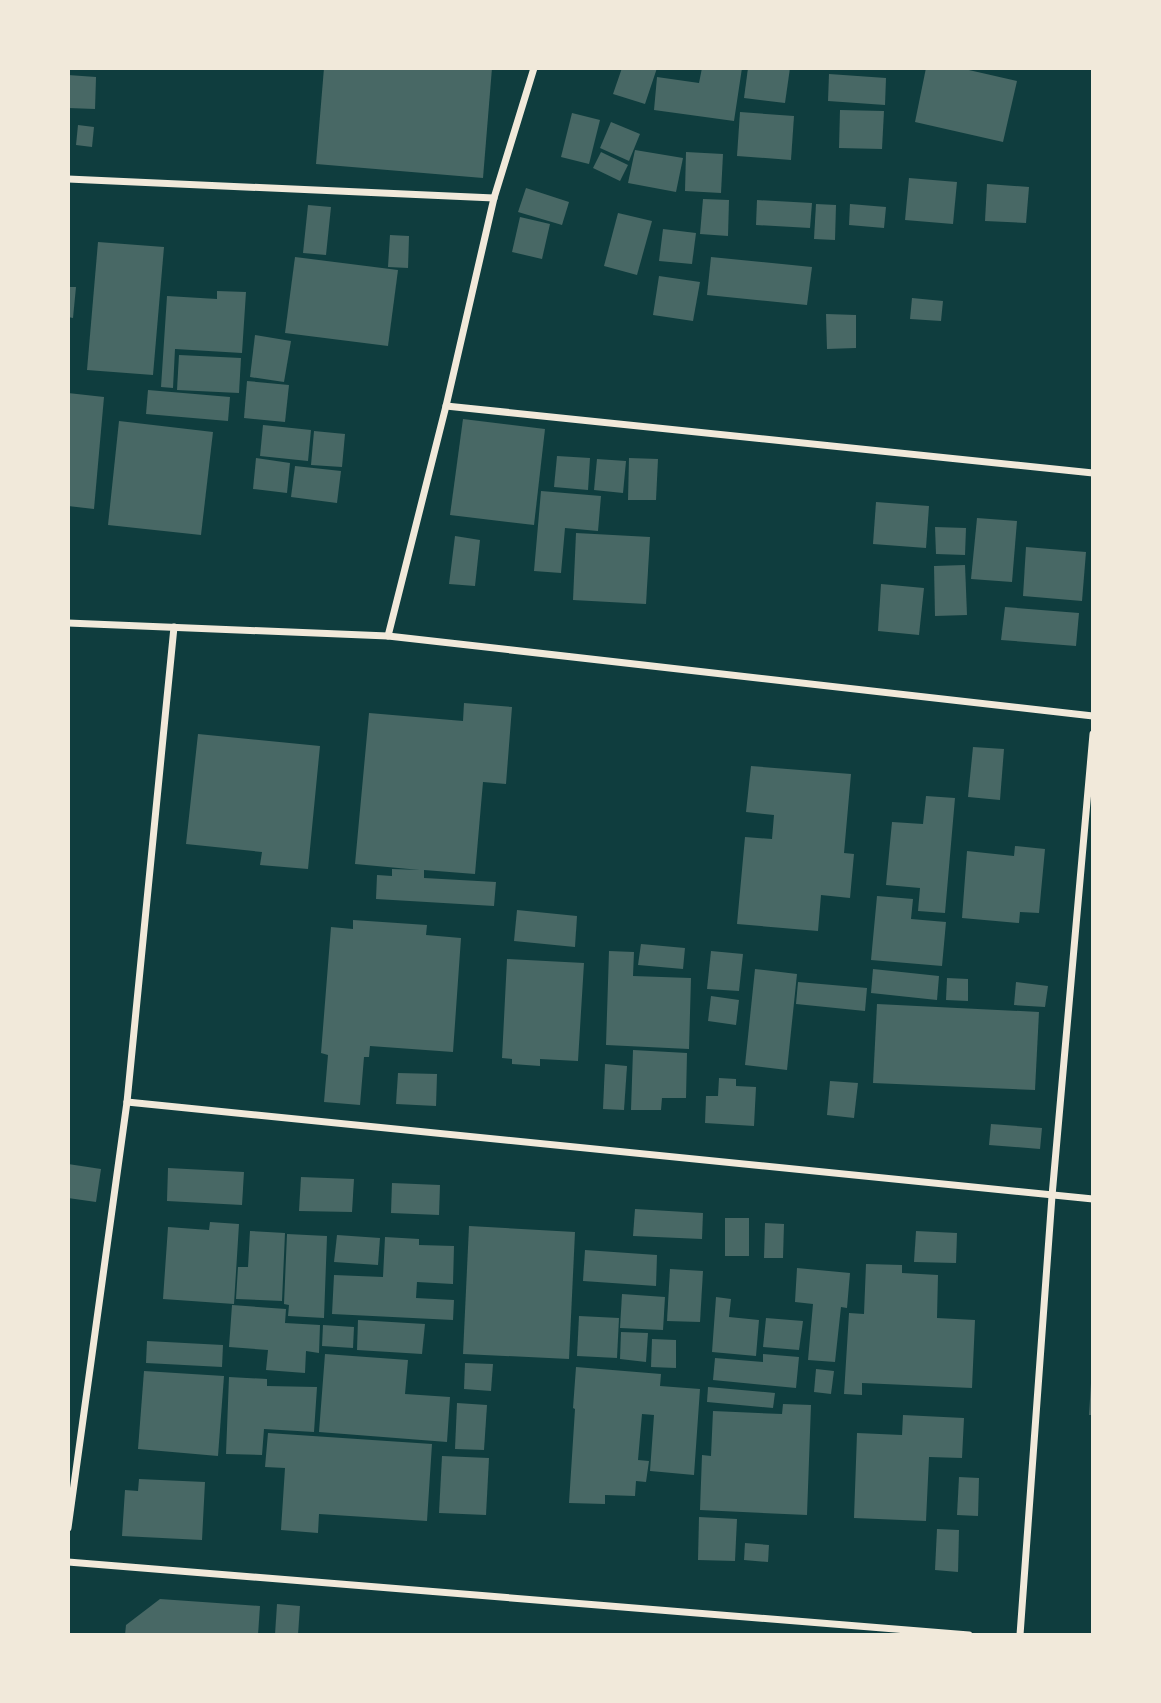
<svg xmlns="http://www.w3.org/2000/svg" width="1161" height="1703" font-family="Helvetica,sans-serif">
  <rect width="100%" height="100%" fill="#0f3d3e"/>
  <!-- building -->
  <g fill="#486865">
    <path d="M324 68H492L483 178 316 164Z"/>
    <path d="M622 68H657L645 104 613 94Z"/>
    <path d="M702 68H742L734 121 654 110 657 77 699 83Z"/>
    <path d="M748 68H790L785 103 744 98Z"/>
    <path d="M926 68H960L1017 81 1003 142 915 122Z"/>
    <path d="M829 74 886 78 885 105 828 101Z"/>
    <path d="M68 75 96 77 95 109 68 108Z"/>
    <path d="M840 110 884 111 882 149 839 148Z"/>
    <path d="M740 112 794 116 791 160 737 156Z"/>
    <path d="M572 113 600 120 589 164 561 157Z"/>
    <path d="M611 122 640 134 629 161 600 148Z"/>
    <path d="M78 125 94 127 92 147 76 145Z"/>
    <path d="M635 150 683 158 676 192 628 183Z"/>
    <path d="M601 152 628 165 620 181 593 168Z"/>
    <path d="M686 152 723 154 721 193 685 191Z"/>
    <path d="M909 178 957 182 953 224 905 220Z"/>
    <path d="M987 184 1029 187 1026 223 985 221Z"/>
    <path d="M526 188 569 202 562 225 518 212Z"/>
    <path d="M703 199 729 200 728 236 700 234Z"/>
    <path d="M757 200 812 203 810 228 756 225Z"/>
    <path d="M816 204 836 205 835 240 814 239Z"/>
    <path d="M850 204 886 207 884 228 849 225Z"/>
    <path d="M308 205 331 207 326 255 303 253Z"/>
    <path d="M618 213 652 221 637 275 604 266Z"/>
    <path d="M520 217 550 224 542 259 512 252Z"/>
    <path d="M663 229 696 233 692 264 659 261Z"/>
    <path d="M390 235 409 236 408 268 388 267Z"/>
    <path d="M98 242 164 247 153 375 87 370Z"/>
    <path d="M295 257 398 270 388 346 285 333Z"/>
    <path d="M711 257 812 267 807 305 707 295Z"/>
    <path d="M659 276 700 282 693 321 653 315Z"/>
    <path d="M68 287H76L73 318 68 317Z"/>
    <path d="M217 291 246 292 242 353 175 349 173 388 161 387 167 296 217 299Z"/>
    <path d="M912 298 943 301 941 321 910 319Z"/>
    <path d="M826 314 856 315V348L827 349Z"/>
    <path d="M255 335 291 341 284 382 250 377Z"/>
    <path d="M179 355 241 358 239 393 177 390Z"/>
    <path d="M247 381 289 385 285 422 244 418Z"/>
    <path d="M148 390 230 397 228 421 146 414Z"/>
    <path d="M68 393 104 397 94 509 68 506Z"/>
    <path d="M463 419 545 429 534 525 450 515Z"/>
    <path d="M119 421 213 432 201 535 108 525Z"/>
    <path d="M263 425 311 430 308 461 260 456Z"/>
    <path d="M314 431 345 434 342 467 311 465Z"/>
    <path d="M557 456 590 458 588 490 554 487Z"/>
    <path d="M256 458 290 463 287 493 253 489Z"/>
    <path d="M629 458 658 459 656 500H628Z"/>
    <path d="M597 459 626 461 623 493 594 490Z"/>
    <path d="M295 466 341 471 337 503 291 497Z"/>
    <path d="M541 491 601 496 598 531 565 528 561 573 534 571Z"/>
    <path d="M876 502 929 506 926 548 873 544Z"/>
    <path d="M977 518 1017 521 1012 582 971 579Z"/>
    <path d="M935 527 966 528 965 555 936 554Z"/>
    <path d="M576 533 650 537 646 604 573 600Z"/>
    <path d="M455 536 480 540 475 586 449 584Z"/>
    <path d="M1026 547 1086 552 1082 601 1023 596Z"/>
    <path d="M965 565 967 615 935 616 934 566Z"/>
    <path d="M881 584 924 588 919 635 878 631Z"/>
    <path d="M1005 607 1079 613 1076 646 1001 640Z"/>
    <path d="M464 703 512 707 506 784 483 782 475 874 424 870V878L496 882 494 906 376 899 377 875 392 876V869L420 870 355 864 369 713 463 721Z"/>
    <path d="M198 734 320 746 308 869 260 865 262 852 186 844Z"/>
    <path d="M973 747 1004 749 1000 800 968 797Z"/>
    <path d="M751 766 851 774 844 853 854 854 850 898 821 895 818 931 737 924 745 837 772 839 774 815 746 812Z"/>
    <path d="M926 796 955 798 945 913 918 911 920 888 886 885 892 822 923 824Z"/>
    <path d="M1015 846 1045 849 1039 913 1020 912 1019 923 962 918 967 851 1014 856Z"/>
    <path d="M877 896 913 899 911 919 946 922 942 966 871 960Z"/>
    <path d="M517 910 577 916 575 947 514 941Z"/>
    <path d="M353 920 427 925 426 935 461 938 453 1052 370 1046 369 1057H364L360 1105 324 1102 328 1055 321 1053 331 927 353 929Z"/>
    <path d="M641 944 685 948 683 969 638 965Z"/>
    <path d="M609 951 634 952 633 976 691 978 689 1049 606 1045Z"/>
    <path d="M711 951 743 954 739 991 707 989Z"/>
    <path d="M507 959 584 963 578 1061 540 1059V1066L512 1064V1059L502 1058Z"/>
    <path d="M755 969 797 974 787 1070 745 1065Z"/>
    <path d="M873 969 939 976 937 1000 871 993Z"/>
    <path d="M947 978 968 979V1001L946 1000Z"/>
    <path d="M798 982 867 988 865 1011 796 1004Z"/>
    <path d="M1016 982 1048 986 1045 1007 1014 1005Z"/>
    <path d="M711 996 739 1000 736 1025 708 1021Z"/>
    <path d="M877 1004 1039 1012 1035 1090 873 1083Z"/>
    <path d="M633 1050 687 1053 686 1098H662L661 1110H631Z"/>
    <path d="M605 1064 627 1066 624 1110 603 1109Z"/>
    <path d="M398 1073 437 1074 436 1106 396 1104Z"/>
    <path d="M719 1078 736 1079V1086L756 1087 754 1126 705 1123 706 1096H718Z"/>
    <path d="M830 1081 858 1083 854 1118 827 1115Z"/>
    <path d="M991 1124 1042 1128 1040 1149 989 1145Z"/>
    <path d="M68 1164 101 1169 96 1202 68 1198Z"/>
    <path d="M168 1168 244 1172 242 1205 167 1201Z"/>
    <path d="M301 1177 354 1179 352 1212 299 1211Z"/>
    <path d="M392 1183 440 1185 439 1215 391 1213Z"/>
    <path d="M635 1209 703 1213 702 1239 633 1236Z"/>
    <rect x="725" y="1218" width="24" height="38"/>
    <path d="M210 1222 239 1224 234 1304 163 1299 168 1227 209 1230Z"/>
    <path d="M765 1223 784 1224 783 1258H764Z"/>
    <path d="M469 1226 575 1232 569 1359 463 1354Z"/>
    <path d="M250 1231 285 1233 282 1301 236 1299 238 1267H248Z"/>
    <path d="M916 1231 957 1233 956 1263 914 1262Z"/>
    <path d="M287 1234 327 1236 324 1318 288 1316 289 1305 284 1304Z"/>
    <path d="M337 1235 380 1238 378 1265 334 1262Z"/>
    <path d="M385 1237 419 1239V1245L454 1246 453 1284 417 1282 416 1298 454 1300 453 1320 332 1314 334 1275 383 1277Z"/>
    <path d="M585 1250 657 1255 656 1286 583 1281Z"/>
    <path d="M866 1264 902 1265V1273L938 1275 937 1318 975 1320 972 1388 862 1383V1395L844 1394 849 1313 864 1314Z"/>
    <path d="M797 1268 850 1273 847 1308 841 1307 835 1362 808 1360 813 1304 795 1302Z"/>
    <path d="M670 1269 703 1271 700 1322 667 1321Z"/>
    <path d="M622 1294 665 1297 663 1330 620 1328Z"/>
    <path d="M716 1297 731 1299 729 1317 759 1320 756 1356 712 1352Z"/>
    <path d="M232 1305 286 1309 285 1323 320 1325 319 1353 306 1351 305 1373 266 1370 268 1350 229 1347Z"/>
    <path d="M579 1316 619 1318 617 1358 577 1356Z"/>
    <path d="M766 1318 803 1321 799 1350 763 1347Z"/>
    <path d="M358 1320 425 1324 422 1354 357 1350Z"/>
    <path d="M323 1325 354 1327 353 1348 322 1346Z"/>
    <path d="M621 1332 648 1333 646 1362 620 1359Z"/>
    <path d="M652 1339 676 1340V1368L651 1367Z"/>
    <path d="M147 1341 223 1345 222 1367 146 1363Z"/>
    <path d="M325 1354 408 1360 405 1394 450 1397 447 1442 319 1432Z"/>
    <path d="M763 1354 799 1357 796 1388 713 1380 715 1358 763 1362Z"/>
    <path d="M465 1363 493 1364 491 1391 464 1389Z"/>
    <path d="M576 1367 661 1374 660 1386 700 1389 694 1475 650 1471 654 1415 642 1414 638 1460 649 1461 646 1482 636 1481 635 1496 605 1495V1504L569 1503 575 1409 573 1408Z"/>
    <path d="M816 1369 834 1371 831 1394 814 1392Z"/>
    <path d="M144 1371 224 1376 218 1456 138 1449Z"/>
    <path d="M229 1377 267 1379V1386L317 1387 314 1432 264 1429 262 1455 226 1454Z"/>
    <path d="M1091 1383H1093V1415H1089Z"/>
    <path d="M708 1387 775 1393 773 1408 707 1402Z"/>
    <path d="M457 1403 487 1405 484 1450 455 1449Z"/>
    <path d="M783 1404 811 1405 807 1515 700 1510 702 1455 711 1456 713 1411 782 1414Z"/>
    <path d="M903 1415 964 1418 962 1458 929 1457 926 1521 854 1518 857 1433 902 1435Z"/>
    <path d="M268 1433 432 1444 427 1521 319 1514 318 1533 281 1530 285 1468 265 1467Z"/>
    <path d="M442 1456 489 1458 486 1515 439 1513Z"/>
    <path d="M959 1477 979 1478 978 1516 957 1515Z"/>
    <path d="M139 1479 205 1482 202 1540 122 1536 125 1490 138 1491Z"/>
    <path d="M699 1517 737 1519 735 1561 698 1560Z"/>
    <path d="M937 1529 959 1530 958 1572 935 1570Z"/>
    <path d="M745 1543 769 1545 768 1562 744 1560Z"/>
    <path d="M160 1599 260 1606 258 1635H125L126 1625Z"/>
    <path d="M277 1604 300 1606 298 1635H275Z"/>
  </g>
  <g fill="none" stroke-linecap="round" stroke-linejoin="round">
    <!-- minor -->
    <g stroke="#f1e9da" stroke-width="7">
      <path d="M68 179 494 198"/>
      <path d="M446 406 1093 473"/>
      <path d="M68 623 388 636 1093 716"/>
      <path d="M388 636 446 406 494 198 534 68"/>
      <path d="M127 1102 1093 1199"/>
      <path d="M68 1528 127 1102 174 627"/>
      <path d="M68 1562 969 1635"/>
      <path d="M1020 1635 1052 1196 1093 734"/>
    </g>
  </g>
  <!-- border -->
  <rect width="1161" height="1703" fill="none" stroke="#f1e9da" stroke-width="140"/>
</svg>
